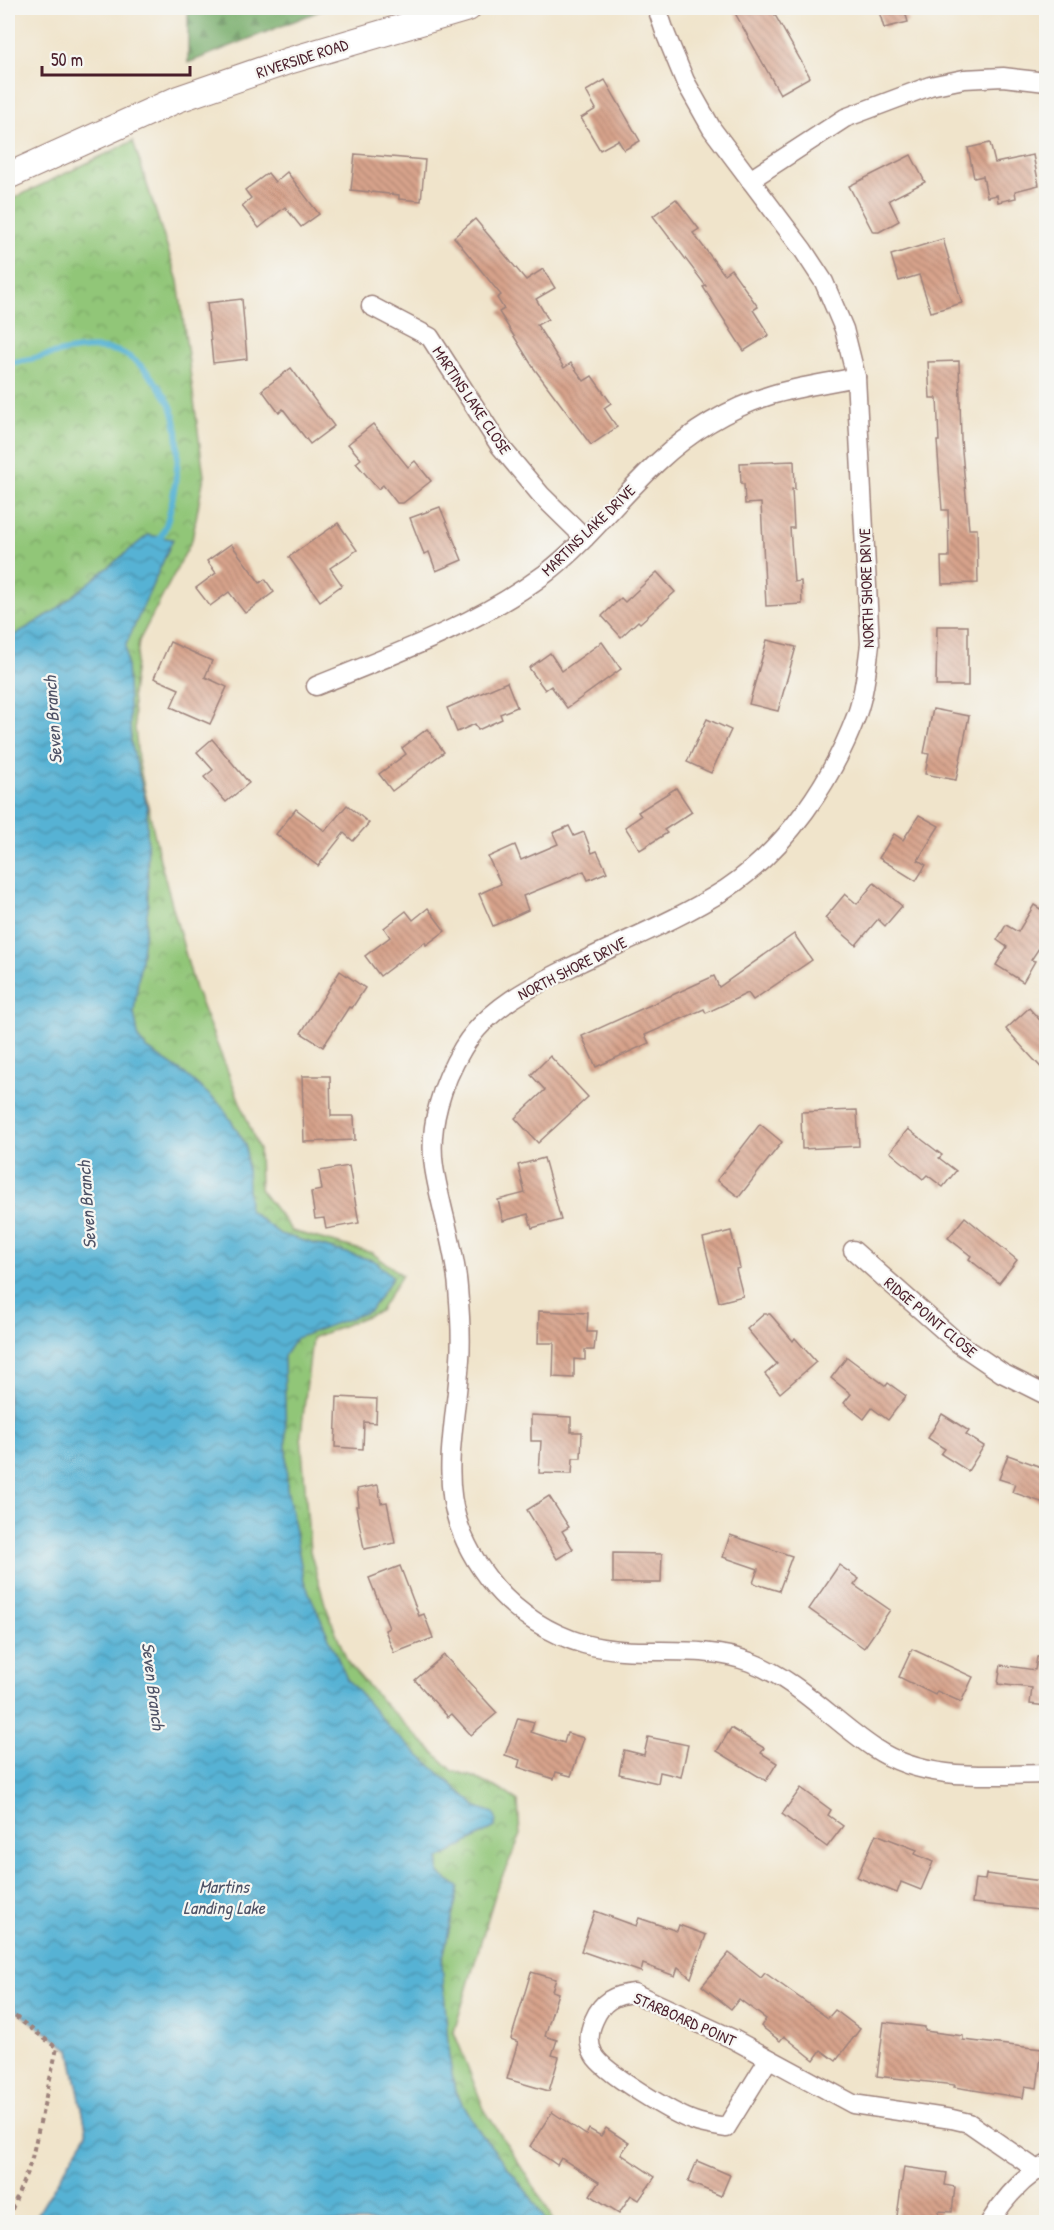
<svg xmlns="http://www.w3.org/2000/svg" width="1054" height="2230" font-family="'Patrick Hand',sans-serif">
  <defs>
    <pattern id="forest-firs" width="22" height="20" patternUnits="userSpaceOnUse" patternTransform="scale(1.5)"><rect width="22" height="20" fill="#74ab68"/><path d="M5 1l3.5 6h-7zM16 11l3.5 6h-7z" fill="#618b56"/></pattern>
    <pattern id="park-crowns" width="20" height="18" patternUnits="userSpaceOnUse" patternTransform="scale(1.5)"><rect width="20" height="18" fill="#91c678"/><path d="M2 6a3 3 0 1 1 6 0M12 15a3 3 0 1 1 6 0" fill="none" stroke="#78a063"/></pattern>
    <pattern id="water-waves" width="16" height="10" patternUnits="userSpaceOnUse" patternTransform="scale(1.5)"><rect width="16" height="10" fill="#56b2d4"/><path d="M0 5q4-4 8 0t8 0" fill="none" stroke="#4990ac"/></pattern>
    <pattern id="building-back-hatch" width="6" height="6" patternUnits="userSpaceOnUse" patternTransform="scale(1.5)"><rect width="6" height="6" fill="#d7a38b"/><path d="M-1 5l2 2M0 0l6 6M5-1l2 2" fill="none" stroke="#b08472"/></pattern>
  </defs>
  <rect width="100%" height="100%" fill="#f6f6f2"/>
  <filter id="ink" filterUnits="userSpaceOnUse"><feTurbulence type="fractalNoise" baseFrequency=".0167" numOctaves="2"/><feDisplacementMap in="SourceGraphic" scale="12" xChannelSelector="R" yChannelSelector="G"/><feConvolveMatrix kernelMatrix="1 2 1 2 8 2 1 2 1" color-interpolation-filters="sRGB"/></filter>
  <filter id="wash" filterUnits="userSpaceOnUse"><feTurbulence type="fractalNoise" baseFrequency=".008" numOctaves="4" result="noise"/><feDisplacementMap in="SourceGraphic" scale="24" xChannelSelector="R" yChannelSelector="G"/><feGaussianBlur stdDeviation="1.35" result="paint"/><feColorMatrix in="noise" values="0 0 0 0 0 0 0 0 0 0 0 0 0 0 0 0 0 1.4 0 .05"/><feComposite in="paint" operator="in"/></filter>
  <g filter="url(#wash)">
    <rect width="100%" height="100%" fill="#f0e4cb"/>
    <!-- forest -->
    <path fill="url(#forest-firs)" stroke="#5f654a" stroke-width="1.5" d="M188 8H327L188 63Z"/>
    <!-- park -->
    <path fill="url(#park-crowns)" stroke="#6e7252" stroke-width="1.5" d="M133 141 178 281 204 476 192 540 139 641 132 694 138 760 160 860 195 989 259 1150 260 1189 292 1231 372 1253 402 1275 380 1311 312 1338 301 1435 310 1551 325 1604 348 1663 386 1706 453 1771 471 1776 503 1791 518 1801 520 1837 497 1888 454 2032 484 2109 551 2214 553 2222H33L87 2133 70 2050 8 2004V201Z"/>
    <!-- water -->
    <path fill="url(#water-waves)" stroke="#506880" stroke-width="1.5" d="M148 535 173 539 126 645 131 742 147 807 148 908 134 1012 139 1040 146 1048 184 1073 222 1106 246 1145 249 1210 280 1234 375 1261 393 1277 370 1311 296 1338 284 1356 287 1488 304 1581 347 1679 393 1732 477 1807 494 1813 496 1819 495 1827 439 1859V1874L459 1887 442 1962 449 2056 455 2091 477 2128 530 2196 543 2216 544 2222H33L87 2133 70 2050 8 2004V639L53 612Z"/>
    <g fill="none" stroke-linecap="round" stroke-linejoin="round">
      <!-- stream -->
      <path stroke="#56b2d4" stroke-width="6" d="M8 363C41 359 78 343 112 350 128 353 143 366 152 378 160 388 168 398 172 409 182 438 178 472 172 501 169 515 166 532 156 543"/>
    </g>
    <g id="blocks">
      <!-- building -->
      <g fill="url(#building-back-hatch)">
        <path d="M744 8H771L810 77 780 94 735 13Z"/>
        <path d="M878 8H904L908 22 884 28Z"/>
        <path d="M605 80 640 141 624 150 618 140 600 150 581 118 596 109 586 91Z"/>
        <path d="M990 143 995 163 1033 155 1039 185 1015 191 1016 198 998 202 997 195 987 197 983 176 974 178 968 148Z"/>
        <path d="M355 154 425 160 421 201 399 199V195L351 190Z"/>
        <path d="M911 155 925 182 889 200 899 221 879 232H873L849 186Z"/>
        <path d="M287 172 319 214 301 227 285 207 259 228 242 206 251 198 245 190 268 173 275 182Z"/>
        <path d="M676 199 699 229 693 233 724 274 731 269 758 307 753 310 769 335 744 351 703 287 706 286 653 216Z"/>
        <path d="M475 219 526 280 543 269 555 288 536 299 548 319 537 325 564 368 571 363 584 381 592 376 611 403 604 408 617 427 591 445 533 367 499 312 504 309 497 298 501 295 454 237Z"/>
        <path d="M943 239 962 303 931 312 919 275 899 281 891 255Z"/>
        <path d="M242 299 247 359 213 363 207 303Z"/>
        <path d="M959 361 961 440 969 529H977L978 583 942 584 941 557H949L948 510H942L937 441H939L937 398H930L928 362Z"/>
        <path d="M291 368 334 426 310 444 283 409 279 413 262 390Z"/>
        <path d="M373 424 408 467 415 461 431 481 403 503H397L383 485 378 489 356 463 361 459 348 444Z"/>
        <path d="M794 461 795 489H792L794 528H790L794 582 801 581 802 604 766 606 761 503 745 504 744 484H741L740 463Z"/>
        <path d="M440 507 462 560 436 571 429 552 424 554 410 518Z"/>
        <path d="M338 523 357 550 330 568 342 585 320 601 289 557Z"/>
        <path d="M231 544 260 583 265 579 274 592 245 613 229 592 210 606 196 588 216 573 207 561Z"/>
        <path d="M657 572 675 592 640 623 638 621 621 637 602 616 621 598 625 602Z"/>
        <path d="M937 626H968V686H936Z"/>
        <path d="M767 640 796 647 778 711 749 704Z"/>
        <path d="M170 642 212 661 205 677 227 687 210 724 171 707 179 689 154 678Z"/>
        <path d="M602 642 621 669 567 708 551 686 545 690 529 668 550 653 562 671Z"/>
        <path d="M507 682 517 707 500 714 502 719 478 730 475 724 457 732 447 708Z"/>
        <path d="M933 709 969 716 956 780 925 774 929 754 924 753Z"/>
        <path d="M707 719 731 730 711 773 687 762Z"/>
        <path d="M427 729 444 752 392 791 379 774 406 754 402 748Z"/>
        <path d="M212 739 249 783 226 802 204 777 213 770 197 752Z"/>
        <path d="M676 788 692 812 664 830 667 833 640 850 625 827 641 816 638 812Z"/>
        <path d="M347 805 369 823 353 841 344 833 318 866 276 834 296 809 325 831Z"/>
        <path d="M919 815 939 826 918 860 926 865 916 881 879 858 894 834 903 840Z"/>
        <path d="M569 826 574 836 584 832 592 853 597 851 607 872 588 880 584 871 523 896 528 910 493 926 479 894 501 884 488 857 515 845 521 860 558 844 553 833Z"/>
        <path d="M874 883 902 906 885 926 878 919 856 945 825 918 845 894 857 904Z"/>
        <path d="M1034 905 1047 913V936L1031 960 1035 961 1023 982 996 965 1007 947 997 940 1006 925 1018 932Z"/>
        <path d="M428 908 445 931 426 945 425 942 380 976 365 956 390 937 384 928 406 911 413 920Z"/>
        <path d="M794 934 812 960 753 1000 748 993 706 1013 704 1009 645 1035 649 1043 596 1067 582 1036 714 976 719 987Z"/>
        <path d="M340 971 365 988 352 1008 349 1007 323 1047 301 1033Z"/>
        <path d="M1029 1008 1047 1028V1074L1006 1029Z"/>
        <path d="M550 1056 588 1097 538 1143 515 1118 545 1090 531 1075Z"/>
        <path d="M302 1076H330L331 1116H354L355 1140 304 1142Z"/>
        <path d="M857 1110 859 1146 802 1149 801 1112Z"/>
        <path d="M760 1124 782 1142 739 1197 717 1180Z"/>
        <path d="M908 1129 942 1155 939 1158 956 1171 943 1187 927 1175 923 1179 890 1152Z"/>
        <path d="M544 1158 561 1220 532 1228 528 1214 503 1221 498 1200 525 1193 518 1165Z"/>
        <path d="M349 1166 359 1223 326 1229 324 1218 315 1219 311 1192 322 1190 319 1171Z"/>
        <path d="M965 1217 1017 1260 999 1283 969 1259 971 1256 948 1238Z"/>
        <path d="M731 1231 740 1268 736 1269 743 1296 719 1302 703 1238Z"/>
        <path d="M539 1311 588 1313 587 1332H596L594 1350H585V1360L574 1359V1378L553 1377 554 1343H538Z"/>
        <path d="M764 1314H770L793 1341 795 1338 816 1362 780 1393 765 1374 777 1364 747 1329Z"/>
        <path d="M847 1357 886 1386 888 1383 906 1396 888 1420 872 1408 864 1419 844 1403 851 1394 831 1378Z"/>
        <path d="M337 1397 377 1399 376 1423 364 1422 363 1449 335 1447Z"/>
        <path d="M942 1414 969 1431 966 1435 984 1446 968 1471 941 1454 945 1449 928 1438Z"/>
        <path d="M531 1415 571 1417V1432H582L581 1458H573L572 1474 539 1473 541 1441H531Z"/>
        <path d="M1008 1455 1047 1469V1504L1012 1492 1015 1484 999 1479Z"/>
        <path d="M378 1485 381 1503 387 1502 395 1543 364 1549 356 1506H359L357 1489Z"/>
        <path d="M549 1496 569 1527 562 1531 573 1549 557 1559 527 1510Z"/>
        <path d="M730 1535 792 1556 779 1591 753 1583 758 1569 723 1557Z"/>
        <path d="M613 1553 662 1554 661 1583H613Z"/>
        <path d="M839 1565 859 1579 854 1585 890 1610 864 1648 809 1609Z"/>
        <path d="M400 1566 419 1616 424 1614 433 1638 394 1653 385 1630 389 1628 369 1578Z"/>
        <path d="M912 1649 973 1677 961 1702 937 1691 935 1695 899 1677Z"/>
        <path d="M444 1655 497 1713 471 1735 452 1714 448 1717 415 1680Z"/>
        <path d="M1037 1657H1047V1706L1030 1704 1032 1688 998 1684 1001 1665 1035 1670Z"/>
        <path d="M518 1718 534 1722 531 1732 564 1743 567 1733 584 1738 571 1776 556 1772 554 1779 518 1767 520 1760 505 1755Z"/>
        <path d="M731 1728 764 1748 761 1753 777 1763 766 1781 717 1751Z"/>
        <path d="M648 1737 688 1745 681 1777 660 1772 658 1783 619 1774 624 1750 644 1755Z"/>
        <path d="M801 1788 831 1810 828 1815 843 1826 827 1847 782 1814Z"/>
        <path d="M876 1834 917 1850 915 1854 933 1862 921 1890 901 1882 897 1893 857 1877Z"/>
        <path d="M986 1874 1042 1881 1039 1910 972 1903 975 1879 985 1880Z"/>
        <path d="M595 1911 636 1926 639 1918 677 1931 679 1925 706 1935 691 1978 678 1967 675 1976 643 1964 641 1972 581 1951Z"/>
        <path d="M729 1953 761 1978 765 1973 828 2018 835 2010 860 2029 836 2061 821 2050 814 2060 784 2036 780 2041 761 2026 766 2019 739 1999 731 2009 702 1986Z"/>
        <path d="M531 1972 556 1979 552 1991 558 1993 545 2036 557 2040 552 2055 559 2057 549 2091 507 2079 518 2042 511 2039Z"/>
        <path d="M884 2022 925 2027V2031L963 2036V2040L1042 2049 1037 2088 1025 2086 1023 2098 954 2087 955 2085 877 2076Z"/>
        <path d="M552 2112 586 2135 589 2129 601 2136 606 2128 629 2143 621 2154 655 2177 639 2200 631 2195 619 2213 590 2195 599 2182 561 2158 557 2165 530 2146Z"/>
        <path d="M697 2161 730 2175 721 2196 688 2182Z"/>
        <path d="M904 2167 947 2173 945 2185 955 2187 952 2212 939 2211 938 2223H896Z"/>
      </g>
    </g>
  </g>
  <g filter="url(#ink)">
    <use href="#blocks" fill-opacity="0" stroke="#9d827b" stroke-width="1.5"/>
    <g fill="none" stroke-linecap="round" stroke-linejoin="round">
      <!-- street casing -->
      <g stroke="#9d827b" stroke-width="21">
        <g id="street">
          <path d="M657 8 666 35 685 81 712 129 803 250 824 282 844 329 856 377 870 644C867 667 865 691 857 714 832 781 787 848 726 889 681 918 631 938 583 961 539 983 490 1004 463 1048 442 1083 428 1126 434 1167 440 1207 455 1247 458 1288 460 1312 462 1335 460 1359 454 1450 429 1508 495 1587 518 1614 550 1634 584 1644 638 1659 696 1642 750 1662 798 1680 832 1720 874 1748 925 1782 988 1775 1046 1774"/>
          <path d="M750 180 845 118 930 86 964 79 1003 77 1046 82"/>
          <path d="M371 306 430 337 500 446 541 495 585 538"/>
          <path d="M316 686C395 654 476 625 545 574 587 542 619 498 658 462 690 432 730 408 771 395 798 387 828 383 856 377"/>
          <path d="M853 1250 958 1343 1002 1373 1046 1395"/>
          <path d="M768 2060 726 2128C715 2126 704 2125 694 2121 675 2115 603 2072 594 2055 587 2043 589 2031 594 2020 602 2001 614 1995 634 1993L733 2039 853 2104 952 2119 969 2123 1037 2170"/>
          <path d="M990 2222C1004 2199 1022 2178 1046 2165"/>
        </g>
      </g>
      <!-- secondary casing -->
      <g stroke="#9d827b" stroke-width="28">
        <path id="secondary" d="M8 176 178 99 288 61 468 8"/>
      </g>
      <!-- path -->
      <path stroke="#9d827b" stroke-width="4" stroke-dasharray="4.5 4.5" stroke-linecap="butt" d="M8 2011 57 2048 31 2162 8 2219"/>
      <!-- street -->
      <use href="#street" stroke="#fff" stroke-width="18"/>
      <!-- secondary -->
      <use href="#secondary" stroke="#fff" stroke-width="26"/>
    </g>
  </g>
  <g text-anchor="middle" stroke-width="4.5" stroke-linejoin="round" paint-order="stroke">
    <!-- street labels -->
    <g font-size="16" fill="#4a1f2b" stroke="#f6f6f2">
      <text transform="translate(302 58) rotate(-18)" y="6">RIVERSIDE ROAD</text>
      <text transform="translate(472 400) rotate(56)" y="6">MARTINS LAKE CLOSE</text>
      <text transform="translate(588 530) rotate(-44)" y="6">MARTINS LAKE DRIVE</text>
      <text transform="translate(866 588) rotate(-92)" y="6">NORTH SHORE DRIVE</text>
      <text transform="translate(572 968) rotate(-27)" y="6">NORTH SHORE DRIVE</text>
      <text transform="translate(931 1317) rotate(40)" y="6">RIDGE POINT CLOSE</text>
      <text transform="translate(685 2019) rotate(24)" y="6">STARBOARD POINT</text>
    </g>
    <!-- water labels -->
    <g font-size="18" font-style="italic" fill="#4e5266" stroke="#f6f6f2">
      <text transform="translate(53 720) rotate(-94)" y="6">Seven Branch</text>
      <text transform="translate(87 1205) rotate(-94)" y="6">Seven Branch</text>
      <text transform="translate(153 1686) rotate(83)" y="6">Seven Branch</text>
      <text x="224" y="1893">Martins<tspan x="224" dy="21">Landing Lake</tspan></text>
    </g>
  </g>
  <!-- margin -->
  <rect width="1054" height="2230" fill="none" stroke="#f6f6f2" stroke-width="30"/>
  <!-- scale -->
  <path d="M42 66v9h148v-9" fill="none" stroke="#4a1f2b" stroke-width="3"/>
  <text x="51" y="66" font-size="18" fill="#4a1f2b" stroke="#f6f6f2" stroke-width="4.5" paint-order="stroke">50 m</text>
</svg>
